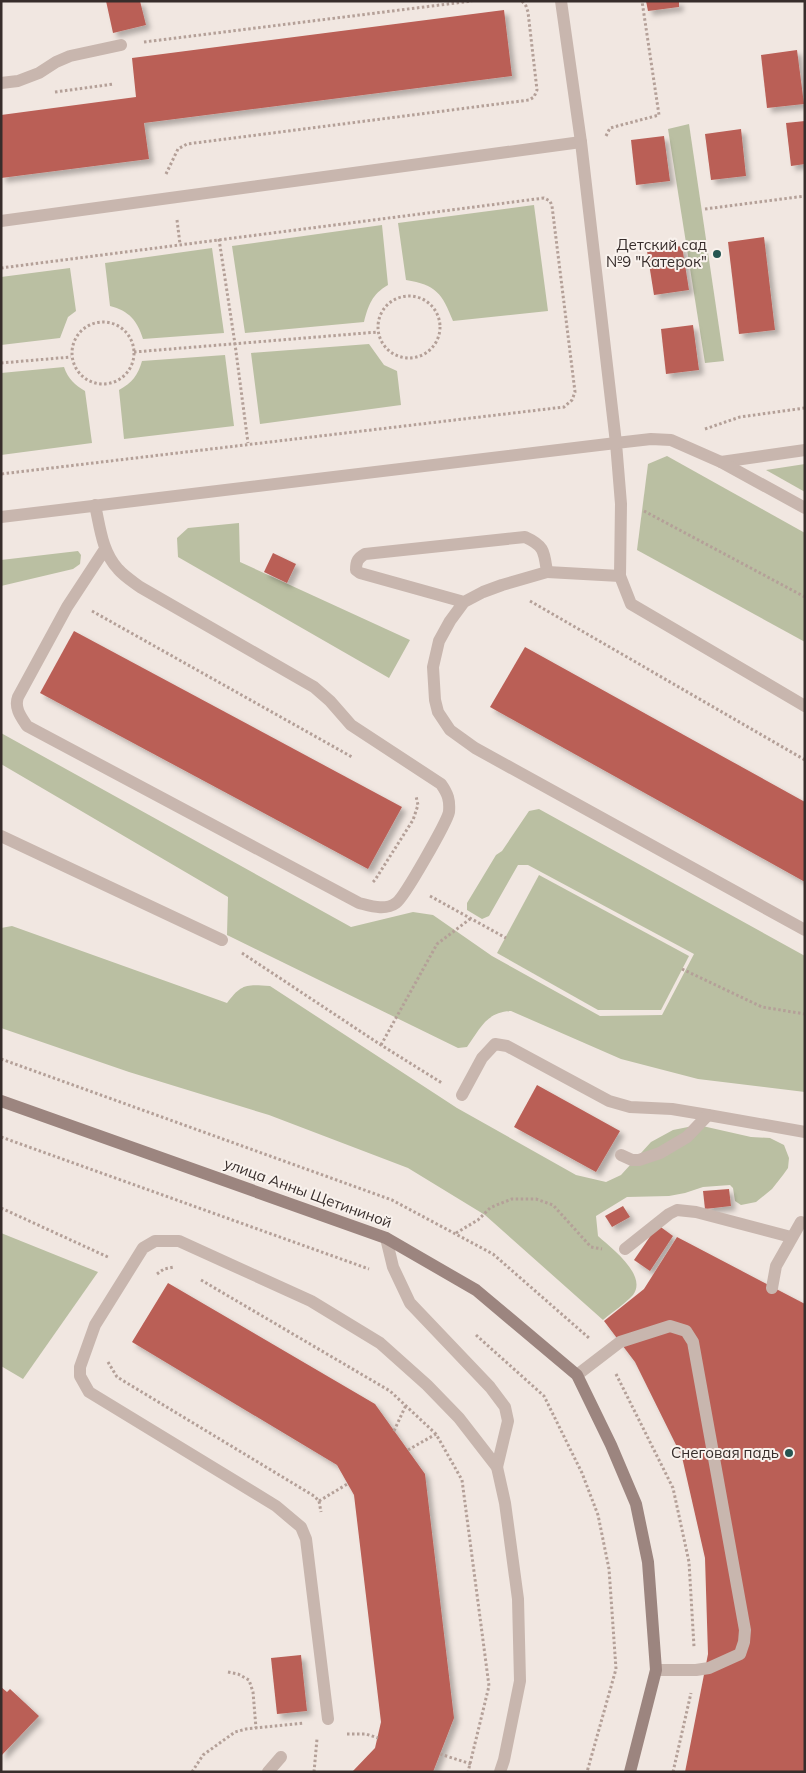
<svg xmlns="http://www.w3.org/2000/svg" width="806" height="1773" font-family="Mulish,sans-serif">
  <defs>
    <filter id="shadow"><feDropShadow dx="4.5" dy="4.5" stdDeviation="2.5" flood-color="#0004"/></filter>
  </defs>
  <rect width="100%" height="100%" fill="#f1e7e1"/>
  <!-- green -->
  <g fill="#babfa2">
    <path d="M689 124 724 361 705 363 668 129Z"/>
    <path d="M534 205 548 311 453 321C442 293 436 285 406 280L398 223Z"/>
    <path d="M382 225 388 285C372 294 368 306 364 322L245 333 232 246Z"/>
    <path d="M212 248 224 333 143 339C137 320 129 311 110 306L105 263Z"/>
    <path d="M70 268 76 311 68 317 60 338 1 345V277Z"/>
    <path d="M369 344 384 365 397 371 401 405 260 424 251 353Z"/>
    <path d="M225 355 234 426 124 439 119 390C132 383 138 375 142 361Z"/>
    <path d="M64 367C68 379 75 385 85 391L92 443 1 455V373Z"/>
    <path d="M667 456 805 533V642L637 550 648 464Z"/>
    <path d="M805 464V492L766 470Z"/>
    <path d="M239 523 240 562 410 640 389 678 178 557 177 538 188 528Z"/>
    <path d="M78 551 81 555 80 564 73 569 1 586V560Z"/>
    <path d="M1 733 351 927 413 912 433 915 492 956 600 1016 662 1015 694 954 528 865H518L489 916 482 919 467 910V903L496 855 502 851 529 811 539 809 805 956V1092L698 1079 621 1059 511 1011C486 1012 480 1029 467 1047L458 1048 227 935 228 897 1 764Z"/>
    <path d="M539 875 689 956 661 1010H598L497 953Z"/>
    <path d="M12 926 227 1003C241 984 246 984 270 986L457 1108 576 1175 606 1182 621 1175 651 1142 673 1130 698 1125 751 1137 770 1138 784 1145 789 1158 788 1168 783 1175 772 1189 756 1202 741 1205 735 1201 733 1188 730 1185 703 1187 685 1193 669 1196 627 1197 596 1216 598 1236C611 1248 648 1275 633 1295 625 1304 612 1312 603 1320L485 1215 408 1168 269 1115 129 1072 1 1028V928Z"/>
    <path d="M1 1233 98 1272 23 1379 1 1366Z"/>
  </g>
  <!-- building -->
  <g fill="#ba5f56" filter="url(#shadow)">
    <path d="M106 1H140L146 25 113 33Z"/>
    <path d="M646 1H679V7L648 11Z"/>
    <path d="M504 10 512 76 144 123 149 159 1 178V115L136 97 132 58Z"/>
    <path d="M797 50 804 104 767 108 761 55Z"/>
    <path d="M805 121V164L791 166 786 123Z"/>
    <path d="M741 129 746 176 711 180 705 134Z"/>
    <path d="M664 136 670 181 636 185 631 140Z"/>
    <path d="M764 237 775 330 739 334 728 242Z"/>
    <path d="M682 246 689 290 654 295 647 251Z"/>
    <path d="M693 325 699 370 666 374 661 329Z"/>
    <path d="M273 553 296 564 287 583 264 572Z"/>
    <path d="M74 631 402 807 368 869 40 693Z"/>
    <path d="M525 647 805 802V882L490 707Z"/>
    <path d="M537 1085 620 1131 596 1172 514 1127Z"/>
    <path d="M729 1189 731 1206 705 1209 703 1191Z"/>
    <path d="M623 1206 630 1217 612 1227 605 1216Z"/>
    <path d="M658 1225 673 1236 650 1271 634 1260Z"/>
    <path d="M677 1237 805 1304V1772H685L708 1654 705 1558 682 1457 635 1362 604 1321 644 1289Z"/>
    <path d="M168 1283 375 1404 425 1474 454 1718 433 1772H352L375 1748 381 1722 354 1495 337 1465 132 1342Z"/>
    <path d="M301 1655 307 1711 277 1714 271 1658Z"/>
    <path d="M1 1687 7 1692 10 1689 39 1716 1 1756Z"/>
  </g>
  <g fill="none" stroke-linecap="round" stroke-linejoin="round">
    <!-- path -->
    <g stroke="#b4a098" stroke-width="3" stroke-dasharray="2.5 2.5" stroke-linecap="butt">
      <path d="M144 42 472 1"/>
      <path d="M55 92 114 84"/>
      <path d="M606 136 610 128 659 115 642 1"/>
      <path d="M166 174 178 149 187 144 529 100 534 97 537 90 528 12 526 6 522 1"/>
      <path d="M705 209 805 196"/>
      <path d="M177 220 180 244"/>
      <path d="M219 239 235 344 248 443"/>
      <path d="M1 268 544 198 550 201 552 206 575 392 572 400 564 407 1 474"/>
      <circle cx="409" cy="327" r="31"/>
      <circle cx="103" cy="353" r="31"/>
      <path d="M134 352 378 332"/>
      <path d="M1 363 71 357"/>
      <path d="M705 429 740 417 805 408"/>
      <path d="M644 511 805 597"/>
      <path d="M530 601 805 760"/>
      <path d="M92 611 352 757"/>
      <path d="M373 882 375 880 413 820 418 805 416 796"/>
      <path d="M430 896 506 938"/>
      <path d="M242 953 381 1045 442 1083"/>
      <path d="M682 969 762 1007 805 1014"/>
      <path d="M381 1045 437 944 470 919"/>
      <path d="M1 1059 392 1200 493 1254 589 1338"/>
      <path d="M1 1137 369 1269"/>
      <path d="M1 1208 110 1258"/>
      <path d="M456 1233 478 1220 490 1208 499 1204 512 1199H536L553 1205 591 1247 602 1249"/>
      <path d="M157 1274 164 1269 174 1267"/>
      <path d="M201 1280 390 1391 436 1434 462 1480 489 1686 468 1772"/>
      <path d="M476 1335 544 1396 582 1473 598 1515 609 1569 616 1669 587 1772"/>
      <path d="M108 1362 117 1377 314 1496 319 1501 321 1512"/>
      <path d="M616 1374 673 1488 689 1562 694 1647"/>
      <path d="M394 1431 406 1405"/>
      <path d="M408 1450 436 1434"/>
      <path d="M319 1501 349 1483"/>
      <path d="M228 1672 238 1674 249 1680 253 1692 256 1728"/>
      <path d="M347 1734H366L378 1738"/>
      <path d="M440 1754 471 1764"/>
      <path d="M192 1772 203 1755 235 1732 246 1729 304 1723"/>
      <path d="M314 1772 317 1739"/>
      <path d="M673 1772 691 1693"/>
    </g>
    <!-- service -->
    <g stroke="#c8b6ae" stroke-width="12">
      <path d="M1 83 18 81 39 73 56 62 70 56 121 45"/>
      <path d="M1 221 581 142"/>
      <path d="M721 462 805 450"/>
      <path d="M95 505C100 527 102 552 118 569 124 576 132 581 140 587L314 687 330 701 351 725 441 784C448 794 450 800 449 812 447 822 404 898 396 903 385 911 371 906 359 903L27 726C21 717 14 708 18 697L67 607 105 549"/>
      <path d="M805 508 721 462 671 440 651 439 616 443 621 504 620 576 631 604 805 706"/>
      <path d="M1 517 616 443 581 142 561 1"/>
      <path d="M547 572 620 576"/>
      <path d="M464 602 360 573 356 570C356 561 358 558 365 554L525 537C545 546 544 552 547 572L502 585 483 592 464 602 450 621 439 641 433 667 435 700 438 712 450 730 475 748 805 930"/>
      <path d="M1 836 222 940"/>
      <path d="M462 1095 482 1058 495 1044 507 1046 609 1101 630 1107 672 1109 708 1115 805 1132"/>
      <path d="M621 1155 632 1160H639L660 1153 687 1137 708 1115"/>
      <path d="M386 1238 393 1267 410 1303 490 1387 505 1407 508 1421 497 1467"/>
      <path d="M625 1249 669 1214 677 1210 696 1212 791 1237"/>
      <path d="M772 1288 776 1266 801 1222"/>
      <path d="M577 1375 620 1342 670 1326 686 1331 693 1342 745 1630 744 1642 740 1654 709 1668 696 1670H656"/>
      <path d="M328 1719 306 1539 301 1527 276 1506 89 1392 80 1376V1367L95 1325 143 1248 155 1241H179L311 1301 380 1343 427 1385 459 1418 497 1467 505 1503 518 1599 520 1681 504 1760 500 1772"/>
      <path d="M268 1772 281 1757"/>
    </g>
    <!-- secondary -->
    <path stroke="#9c857f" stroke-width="12" d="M1 1101 386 1238 476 1290 577 1375 611 1445 636 1504 648 1562 656 1670 630 1772"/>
  </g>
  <!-- markers -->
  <g fill="#255551" stroke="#f9f2ed" stroke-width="2">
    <circle cx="717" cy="254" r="5"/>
    <circle cx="789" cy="1453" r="5"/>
  </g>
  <g text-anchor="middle" stroke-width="4" stroke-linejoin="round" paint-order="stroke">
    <!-- poi labels -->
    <g font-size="15" fill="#372d2b" stroke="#f9f2ed" text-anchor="end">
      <text x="707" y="250">Детский сад<tspan x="707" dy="17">№9 "Катерок"</tspan></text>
      <text x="779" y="1458">Снеговая падь</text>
    </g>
    <!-- street labels -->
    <g font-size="15" fill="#372d2b" stroke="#f9f2ed">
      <text transform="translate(308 1193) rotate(20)" y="5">улица Анны Щетининой</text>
    </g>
  </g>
  <!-- border -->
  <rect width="806" height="1773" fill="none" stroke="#372d2b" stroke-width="5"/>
</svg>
